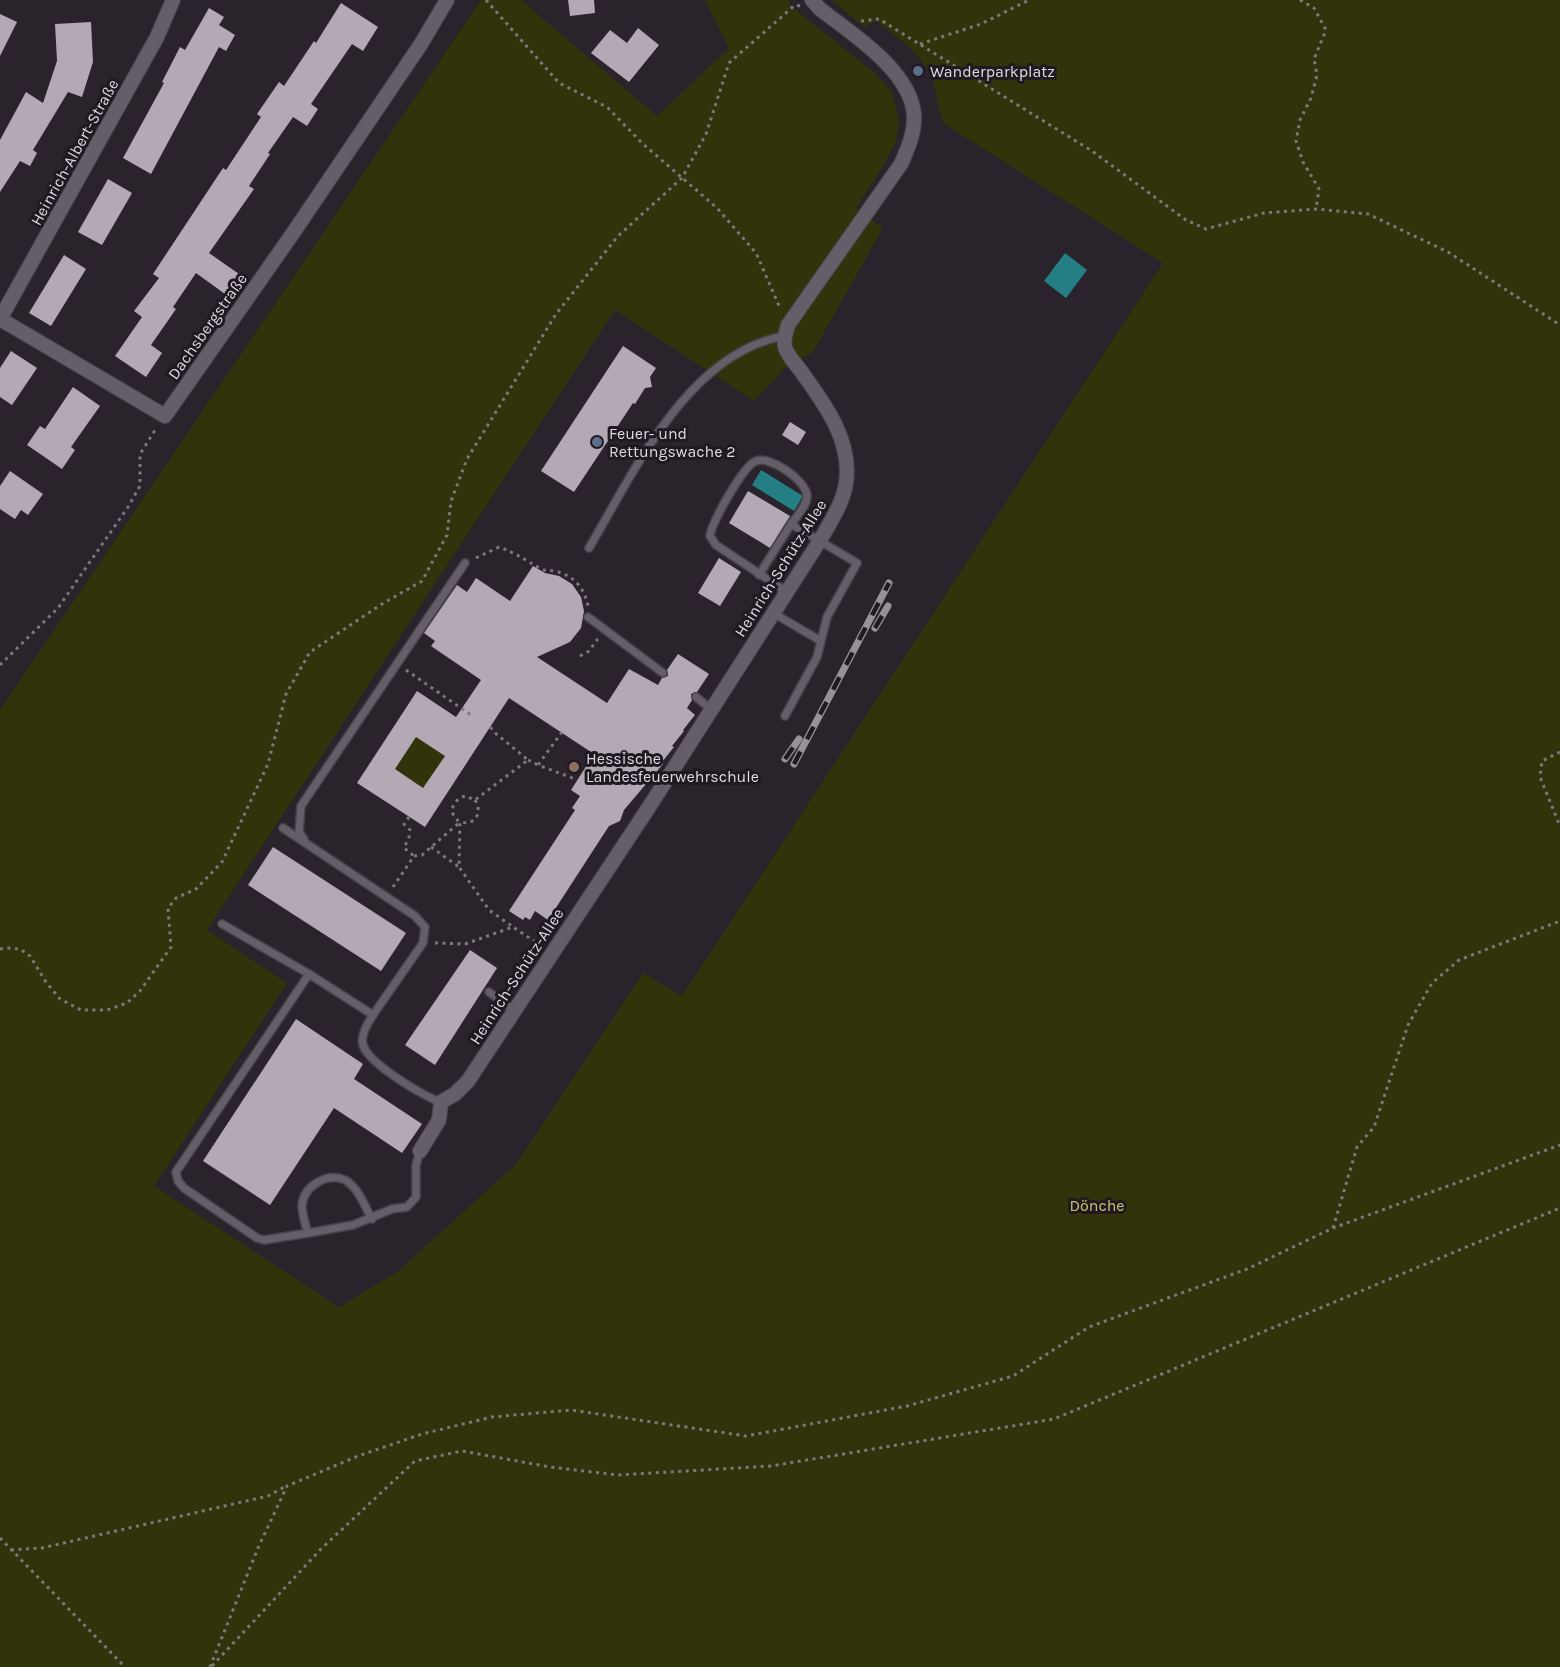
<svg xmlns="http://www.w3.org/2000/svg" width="1560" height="1667" font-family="Karla,sans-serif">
  <rect width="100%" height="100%" fill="#2a232c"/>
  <!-- green -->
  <g fill="#31330a">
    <path d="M481 0H521L657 116 729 48 705 0H788L797 11 875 73 892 92 899 120 896 142 883 166 856 208 883 228 813 352 785 368 754 401 615 310 207 930 287 983 154 1186 339 1307 397 1272 516 1164 643 973 682 996 1163 263 943 123C939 110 937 96 933 82 924 55 897 37 876 21L864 27 832 0H1560V1667H0V710Z"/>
    <path d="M416 737 445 756 423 788 395 769Z"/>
  </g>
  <!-- water -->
  <g fill="#247f84">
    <path d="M1065 253 1087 270 1066 298 1044 281Z"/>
    <path d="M761 470 803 496 794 511 752 485Z"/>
  </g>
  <!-- building -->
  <g fill="#b3a9b5" fill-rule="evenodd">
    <path d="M568 0H594L595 13 570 16Z"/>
    <path d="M341 3 378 27 363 51 352 44 311 104 318 109 307 126 293 117 268 153 270 154 249 186 254 189 209 253 239 274 225 294 196 273 173 307 176 309 151 345 162 353 146 377 115 356 142 317 134 311 159 278 153 274 223 168 226 170 261 117 257 114 279 82 284 86 314 41 316 43Z"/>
    <path d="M209 8 224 17 219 25 235 35 226 51 219 47 151 174 123 158 164 83 162 82 180 47 185 50Z"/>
    <path d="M0 14 17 22 0 56Z"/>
    <path d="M91 22 93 62 82 97 68 92 33 150 37 153 30 166 20 161 0 192V140L26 92 43 103 57 61 55 24Z"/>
    <path d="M638 28 659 45 629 82 591 53 610 30 627 43Z"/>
    <path d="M108 179 132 193 102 245 78 232Z"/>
    <path d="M64 255 86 269 51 326 29 313Z"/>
    <path d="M623 346 656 368 650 377 652 387 645 388 635 404 633 403 574 492 541 471Z"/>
    <path d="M11 351 37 368 12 405 0 397V368Z"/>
    <path d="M73 387 100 406 71 447 75 450 62 469 27 445 40 426 45 429Z"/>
    <path d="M790 422 806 432 798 445 782 435Z"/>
    <path d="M10 471 43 494 28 515 21 510 15 519 0 509V486Z"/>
    <path d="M748 491 790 516 770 548 729 523Z"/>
    <path d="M719 558 741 572 720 606 698 593Z"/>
    <path d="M533 566 545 573 559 576 572 584 581 597 584 611 581 628 570 642 537 657 607 703 629 669 658 685 662 678 668 676 667 670 678 654 709 674 697 692 691 694 692 700 687 708 695 715 683 730 684 731 672 746 674 747 662 762 663 764 624 810 620 821 609 826 548 920 535 911 530 920 525 917 523 920 509 911 575 810 572 808 580 796 571 790 594 754 509 698 425 827 357 783 417 691 456 717 481 680 431 646 435 641 424 633 457 585 467 592 476 578 510 601ZM416 737 445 756 423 788 395 769Z"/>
    <path d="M273 847 406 933 381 971 248 885Z"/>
    <path d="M470 950 497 968 435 1065 405 1045Z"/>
    <path d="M296 1019 363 1064 354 1079 422 1124 402 1153 334 1108 270 1205 203 1161Z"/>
  </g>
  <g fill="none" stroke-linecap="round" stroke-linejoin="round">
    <!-- lane casing -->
    <g stroke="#484249" stroke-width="10">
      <g id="lane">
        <path d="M589 548C634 472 688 353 784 336"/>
        <path d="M759 575 791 524"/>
        <path d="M773 613 821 641"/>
        <path d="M588 617 663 673"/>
        <path d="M696 697 711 709"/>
        <path d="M785 716 817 657 827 617 857 563 791 524C797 516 807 506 807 496 806 480 771 456 756 461 743 466 712 522 710 536L716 545 787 592"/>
        <path d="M304 839 299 832 301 806 465 563"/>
        <path d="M222 924 309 974 373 1015 423 943 425 927 415 916 283 828"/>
        <path d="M489 992 514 1010"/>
        <path d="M373 1015C368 1023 360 1035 363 1045 369 1064 423 1096 441 1102"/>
        <path d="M372 1219C365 1207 358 1187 345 1180 327 1172 304 1186 302 1205 302 1215 305 1224 308 1233L353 1225 392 1209 407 1207 416 1197V1165L420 1151"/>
        <path d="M308 1233 264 1240 257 1238 184 1188 178 1181 176 1172 309 974"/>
      </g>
    </g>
    <!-- street casing -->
    <g stroke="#484249" stroke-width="16">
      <g id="street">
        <path d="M0 319 165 416 291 236 421 44 447 0"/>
        <path d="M0 319 157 37 173 0"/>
        <path d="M420 1151 439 1120 441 1102 455 1094 468 1081 649 807 819 542C829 524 843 504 846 483 852 441 826 406 803 374 798 366 787 356 785 347 783 339 786 332 788 325L901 164C908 148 915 133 914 115 911 71 852 34 820 9L812 0"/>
      </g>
    </g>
    <!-- path -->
    <g stroke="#7d777e" stroke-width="3" stroke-dasharray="3 4.5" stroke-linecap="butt">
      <path d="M486 0 559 83 607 107 643 144 717 208 756 253 780 308"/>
      <path d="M1300 0 1314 8 1326 30 1314 59 1317 75 1311 98 1300 120 1296 141 1303 162 1319 189 1316 209"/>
      <path d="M861 21 879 19 1092 151 1186 220 1206 229 1264 213 1316 209 1368 214 1448 252 1560 325"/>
      <path d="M920 44 981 24 1029 0"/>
      <path d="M476 558 499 547C516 553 525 560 541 569 545 571 549 570 554 571 573 574 585 589 588 606"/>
      <path d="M580 656 589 651 597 640 596 639"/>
      <path d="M0 665 58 608 128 507 140 486V454L157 427"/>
      <path d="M406 670 471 715"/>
      <path d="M562 732 538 765 575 779"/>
      <path d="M1560 752 1542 761 1540 777 1560 826"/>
      <path d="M528 760 538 765"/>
      <path d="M475 800C483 813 475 826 460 822L459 867 489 910 513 927"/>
      <path d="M409 817 404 824 410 830 409 837 404 848 414 856"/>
      <path d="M431 847 459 867"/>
      <path d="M393 887 414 856 422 855 460 822C447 814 452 800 465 796L475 800 528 760 494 732 489 725"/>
      <path d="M435 943 465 944 513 927 540 945"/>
      <path d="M0 949 6 948 20 949 30 956 46 982 60 999 81 1010H107L127 1003 140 991 171 947 168 908 176 898 196 889 222 862 268 764 286 694 310 652 382 604 422 581 447 535 451 501 467 459 556 314 618 236 682 178 706 134 729 63 795 5 800 6"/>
      <path d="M1333 1228 1357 1147 1374 1127 1408 1025 1432 983 1459 960 1560 921"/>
      <path d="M0 1538 125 1667"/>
      <path d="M11 1550 42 1548 268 1496 286 1486"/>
      <path d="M212 1666 321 1549 415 1461 462 1451 550 1467 618 1475 771 1466 1054 1419 1560 1208"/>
      <path d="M210 1667 258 1548 287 1486 358 1456 422 1434 492 1417 571 1410 746 1436 907 1406 1013 1376 1089 1327 1247 1269 1333 1228 1560 1145"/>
    </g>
    <!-- lane -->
    <use href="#lane" stroke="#655d67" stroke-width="7"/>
    <!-- street -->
    <use href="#street" stroke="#655d67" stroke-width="14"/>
    <!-- rail casing -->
    <g stroke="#979299" stroke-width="7">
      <g id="rail">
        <path d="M875 628 888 606"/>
        <path d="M785 759 799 739"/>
        <path d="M794 764 889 583"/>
      </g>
    </g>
    <!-- rail -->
    <use href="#rail" stroke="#201922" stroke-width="4.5" stroke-dasharray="14" stroke-linecap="butt"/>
  </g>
  <!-- markers -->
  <g fill="#5c6f8a" stroke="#201922" stroke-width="2">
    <circle cx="918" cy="71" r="6"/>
    <circle cx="597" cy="442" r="6"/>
  </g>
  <circle fill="#8d6e63" stroke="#201922" stroke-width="2" cx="574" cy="767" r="6"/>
  <g text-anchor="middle" stroke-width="6" stroke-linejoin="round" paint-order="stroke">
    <!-- poi labels -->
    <g font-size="16" fill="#dfdae0" stroke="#201922" text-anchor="start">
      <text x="930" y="77">Wanderparkplatz</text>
      <text x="609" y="439">Feuer- und<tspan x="609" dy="18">Rettungswache 2</tspan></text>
      <text x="586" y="764">Hessische<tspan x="586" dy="18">Landesfeuerwehrschule</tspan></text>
    </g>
    <!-- street labels -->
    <g font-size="16" fill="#dfdae0" stroke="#201922">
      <text transform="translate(74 152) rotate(-61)" y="6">Heinrich-Albert-Straße</text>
      <text transform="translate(207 326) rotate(-55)" y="6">Dachsbergstraße</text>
      <text transform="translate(780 568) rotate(-58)" y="6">Heinrich-Schütz-Allee</text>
      <text transform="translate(516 976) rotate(-57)" y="6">Heinrich-Schütz-Allee</text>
    </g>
    <!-- park labels -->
    <g font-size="16" fill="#c3c86f" stroke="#201922">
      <text x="1097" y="1211">Dönche</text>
    </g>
  </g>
</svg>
